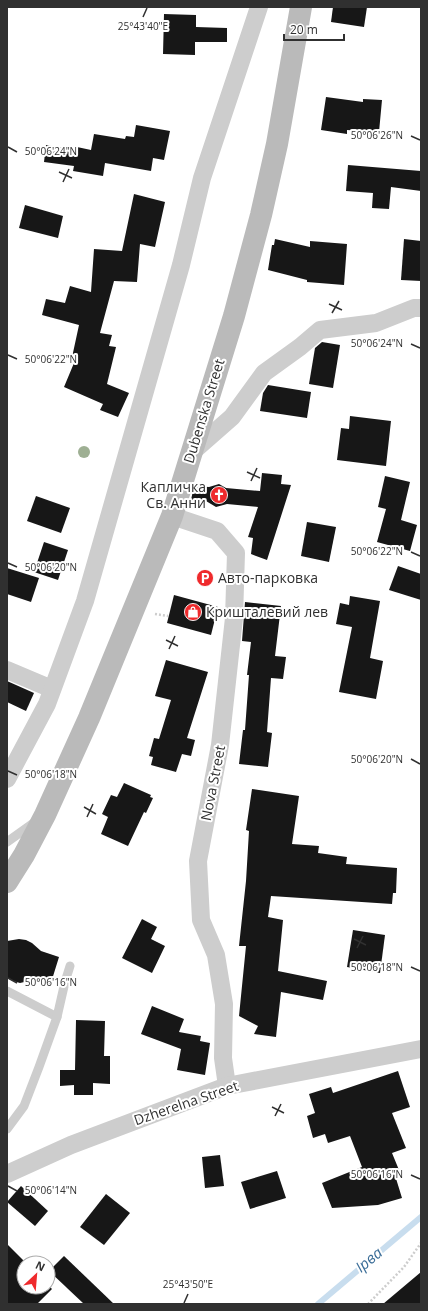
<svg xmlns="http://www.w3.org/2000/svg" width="428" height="1311" font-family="'Open Sans',sans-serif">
  <rect width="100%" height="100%" fill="#fff"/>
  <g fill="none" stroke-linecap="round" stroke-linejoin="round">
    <!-- stream -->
    <path stroke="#c8ddee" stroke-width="6" d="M318 1304 421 1217"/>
  </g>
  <!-- building -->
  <g fill="#171717">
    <path d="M333 7H367L364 27 331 22Z"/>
    <path d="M164 14 196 15V27L227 28V42H195V55L163 54Z"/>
    <path d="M326 97 363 102V99L382 100 379 132 347 130V134L321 130Z"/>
    <path d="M136 125 170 131 164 160 153 158 151 171 105 163 103 176 73 171 74 166 44 162 46 145 77 150V147L91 150 94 134 125 139 126 136 134 137Z"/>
    <path d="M348 165 421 171V191L391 187 389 209 372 208 373 193 346 191Z"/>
    <path d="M134 194 165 202 155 247 140 244 137 282 114 281 100 333 112 335 109 346 116 347 107 384 129 393 118 417 100 410 103 404 64 387 74 363 71 362 79 325 42 315 46 299 65 303 70 286 91 292 94 249 122 251Z"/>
    <path d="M25 205 63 216 58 238 19 228Z"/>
    <path d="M275 239 310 247V241L347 244 344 285 307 282V280L268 270 272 245H274Z"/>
    <path d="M404 239 421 241V281L401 280Z"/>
    <path d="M322 342 340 345 333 388 309 384 315 348Z"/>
    <path d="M268 385 311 392 307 418 260 411 263 393Z"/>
    <path d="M350 416 391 421 386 466 337 460 341 428 349 429Z"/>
    <path d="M262 473 282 475 281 484 291 485 267 560 251 554 253 538 248 537 258 507 227 504 216 507 206 501 191 500 194 486 209 487 219 484 226 488 260 491Z"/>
    <path d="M385 476 410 482 401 520 417 525 410 551 377 542 386 509 378 507Z"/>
    <path d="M36 496 70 508 61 533 27 521Z"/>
    <path d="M307 522 336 527 329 562 301 556Z"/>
    <path d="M44 542 68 550 58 580 34 572Z"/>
    <path d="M398 566 421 574V600L389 590Z"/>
    <path d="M7 568 39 578 31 602 7 594Z"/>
    <path d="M174 595 218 607 211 635 167 623Z"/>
    <path d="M350 596 380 601 370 658 383 661 376 699 339 692 352 627 336 624 340 603 349 605Z"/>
    <path d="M245 602 281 606 275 656 286 657 283 679 271 678 267 732 272 733 268 767 239 764 243 730H245L249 675H247L251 642 242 641Z"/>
    <path d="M166 660 208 672 187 738 195 740 191 756 182 754 176 772 151 765 153 757 149 756 154 738 159 739 171 700 155 696Z"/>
    <path d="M7 681 34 693 26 711 7 702Z"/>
    <path d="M124 783 151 795 150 797 153 798 146 813 144 812 128 846 101 834 108 817 102 814 111 795 117 797Z"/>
    <path d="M252 789 299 796 292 844 319 846 318 853 347 857 346 864 397 868 396 893H393L392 904 271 896 268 917 283 920 278 971 327 981 323 1000 281 992 276 1037 254 1034 258 1026 239 1016 246 946H239L246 881 249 831 246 830Z"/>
    <path d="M142 919 157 927 151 939 165 946 152 973 122 958Z"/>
    <path d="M353 930 385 935 380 973 347 967Z"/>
    <path d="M19 939 26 940 32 943 41 951 59 957 50 986 33 980 20 983 13 981 7 978V941Z"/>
    <path d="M152 1006 184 1019 179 1032 201 1036 200 1041 210 1043 205 1075 177 1070 181 1049 141 1034Z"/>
    <path d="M76 1020 105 1021 104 1056H110V1084L93 1083V1095H74V1085L60 1086V1070H75Z"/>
    <path d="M398 1071 410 1107 392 1113 406 1148 392 1153 399 1170 394 1172 402 1198 378 1205 332 1208 322 1183 362 1167 350 1136 328 1143 325 1134 313 1138 307 1116 315 1113 309 1094 331 1087 333 1093Z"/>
    <path d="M220 1155 224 1186 205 1188 202 1157Z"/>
    <path d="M277 1171 286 1198 250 1209 241 1182Z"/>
    <path d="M21 1186 48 1211 35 1226 7 1202Z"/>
    <path d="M106 1194 130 1213 104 1245 80 1227Z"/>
    <path d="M7 1244 26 1263H24V1287H48V1285L52 1289 37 1304H7Z"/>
    <path d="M64 1256 114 1304H84L49 1271Z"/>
    <path d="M421 1272V1304H383Z"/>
  </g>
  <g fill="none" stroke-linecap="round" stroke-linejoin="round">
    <!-- path -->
    <g stroke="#cdcdcd" stroke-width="2.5" stroke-dasharray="2 2" stroke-linecap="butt">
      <path d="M155 614 168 616"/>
      <path d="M368 1304 404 1267 421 1243"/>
    </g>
    <!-- lane -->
    <g stroke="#cdcdcd" stroke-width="9">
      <path d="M7 842 35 822"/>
      <path d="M7 991 57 1017"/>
      <path d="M7 1129 24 1106 39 1067 57 1017 65 982 70 966"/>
    </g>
    <!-- street -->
    <g stroke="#cdcdcd" stroke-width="18">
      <path d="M191 453 232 417 264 373 300 347 320 330 376 323 414 308H421"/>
      <path d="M172 516 217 531 236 553 234 618 220 745 198 861 201 920 216 955 224 1004 223 1058 227 1086"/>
      <path d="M7 670 52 689"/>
      <path d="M7 779 47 704 85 601 181 265 202 178 259 7"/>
      <path d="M7 1174 71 1145 227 1086 421 1049"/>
    </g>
    <!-- secondary -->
    <path stroke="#bababa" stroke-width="22" d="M7 882 24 855 45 815 89 718 172 516 234 316 261 215 277 144 301 7"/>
  </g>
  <!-- trees -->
  <circle fill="#9eaf93" cx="84" cy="452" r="6"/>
  <!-- ticks -->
  <path fill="none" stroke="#303030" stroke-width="1.5" d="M143 17 147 8M411 136 420 140M8 147 17 152M59 172 72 178M63 182 69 169M329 304 342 310M332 313 339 301M411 344 420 348M8 355 17 359M247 472 260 478M251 481 257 468M411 552 420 556M8 563 17 567M166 640 178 646M169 649 175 636M411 759 420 764M8 771 17 775M84 807 96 814M87 817 93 804M354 939 366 945M357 948 363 936M411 967 420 971M8 978 17 983M272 1107 284 1113M275 1116 281 1104M411 1175 420 1179M8 1186 17 1191M184 1303 188 1294"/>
  <!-- icons -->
  <defs>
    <g id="church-disc" transform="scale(0.9)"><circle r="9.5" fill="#ef2a2c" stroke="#fff"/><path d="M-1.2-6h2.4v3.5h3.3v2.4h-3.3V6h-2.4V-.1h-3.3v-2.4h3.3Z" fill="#fff"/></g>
    <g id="parking-disc" transform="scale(0.9)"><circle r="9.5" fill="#ef2a2c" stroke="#fff"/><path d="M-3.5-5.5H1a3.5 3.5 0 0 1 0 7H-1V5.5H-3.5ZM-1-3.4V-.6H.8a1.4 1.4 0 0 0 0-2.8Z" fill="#fff"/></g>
    <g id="shop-disc" transform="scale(0.9)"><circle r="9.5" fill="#ef2a2c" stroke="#fff"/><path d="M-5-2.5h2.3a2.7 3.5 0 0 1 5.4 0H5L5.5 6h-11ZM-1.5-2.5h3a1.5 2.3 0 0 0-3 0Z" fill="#fff"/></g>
  </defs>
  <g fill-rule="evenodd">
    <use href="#church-disc" x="219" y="495"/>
    <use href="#parking-disc" x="205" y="578"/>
    <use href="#shop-disc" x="193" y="612"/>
  </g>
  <g text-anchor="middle" stroke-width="4" stroke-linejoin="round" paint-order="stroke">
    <!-- street labels -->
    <g font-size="14" fill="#303030" stroke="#fff">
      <text transform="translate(204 411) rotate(-73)" y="5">Dubenska Street</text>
      <text transform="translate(213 783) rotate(-79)" y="5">Nova Street</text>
      <text transform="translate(186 1103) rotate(-19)" y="5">Dzherelna Street</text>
    </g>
    <!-- poi labels -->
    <g font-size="14" fill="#303030" stroke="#fff" text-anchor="start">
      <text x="206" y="492" text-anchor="end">Капличка<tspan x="206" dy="16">Св. Анни</tspan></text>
      <text x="218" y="583">Авто-парковка</text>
      <text x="206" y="617">Кришталевий лев</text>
    </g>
    <!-- water labels -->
    <g font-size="15" font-style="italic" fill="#396c97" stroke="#fff">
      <text transform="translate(369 1260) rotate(-40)" y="5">Ірва</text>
    </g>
  </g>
  <g font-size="10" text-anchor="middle" fill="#303030" stroke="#fff" stroke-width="4" stroke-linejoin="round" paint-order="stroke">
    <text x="143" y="30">25°43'40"E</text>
    <text x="377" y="139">50°06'26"N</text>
    <text x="51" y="155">50°06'24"N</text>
    <text x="377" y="347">50°06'24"N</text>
    <text x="51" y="363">50°06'22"N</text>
    <text x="377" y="555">50°06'22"N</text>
    <text x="51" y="571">50°06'20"N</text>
    <text x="377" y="763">50°06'20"N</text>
    <text x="51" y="778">50°06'18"N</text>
    <text x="377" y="971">50°06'18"N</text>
    <text x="51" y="986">50°06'16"N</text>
    <text x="377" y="1178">50°06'16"N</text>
    <text x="51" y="1194">50°06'14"N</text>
    <text x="188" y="1288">25°43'50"E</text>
  </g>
  <!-- border -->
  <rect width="428" height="1311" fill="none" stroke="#303030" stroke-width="16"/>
  <!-- north arrow -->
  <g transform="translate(36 1275) rotate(26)"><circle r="19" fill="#ffffff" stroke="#acacac"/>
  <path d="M0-3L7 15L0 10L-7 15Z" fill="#ef2a2c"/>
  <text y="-6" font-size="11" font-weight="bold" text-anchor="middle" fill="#303030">N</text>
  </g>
  <!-- scale -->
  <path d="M284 34v6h60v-6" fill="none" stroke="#303030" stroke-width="2"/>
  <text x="290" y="34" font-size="12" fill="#303030" stroke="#ffffff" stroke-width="3" paint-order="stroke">20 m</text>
</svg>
